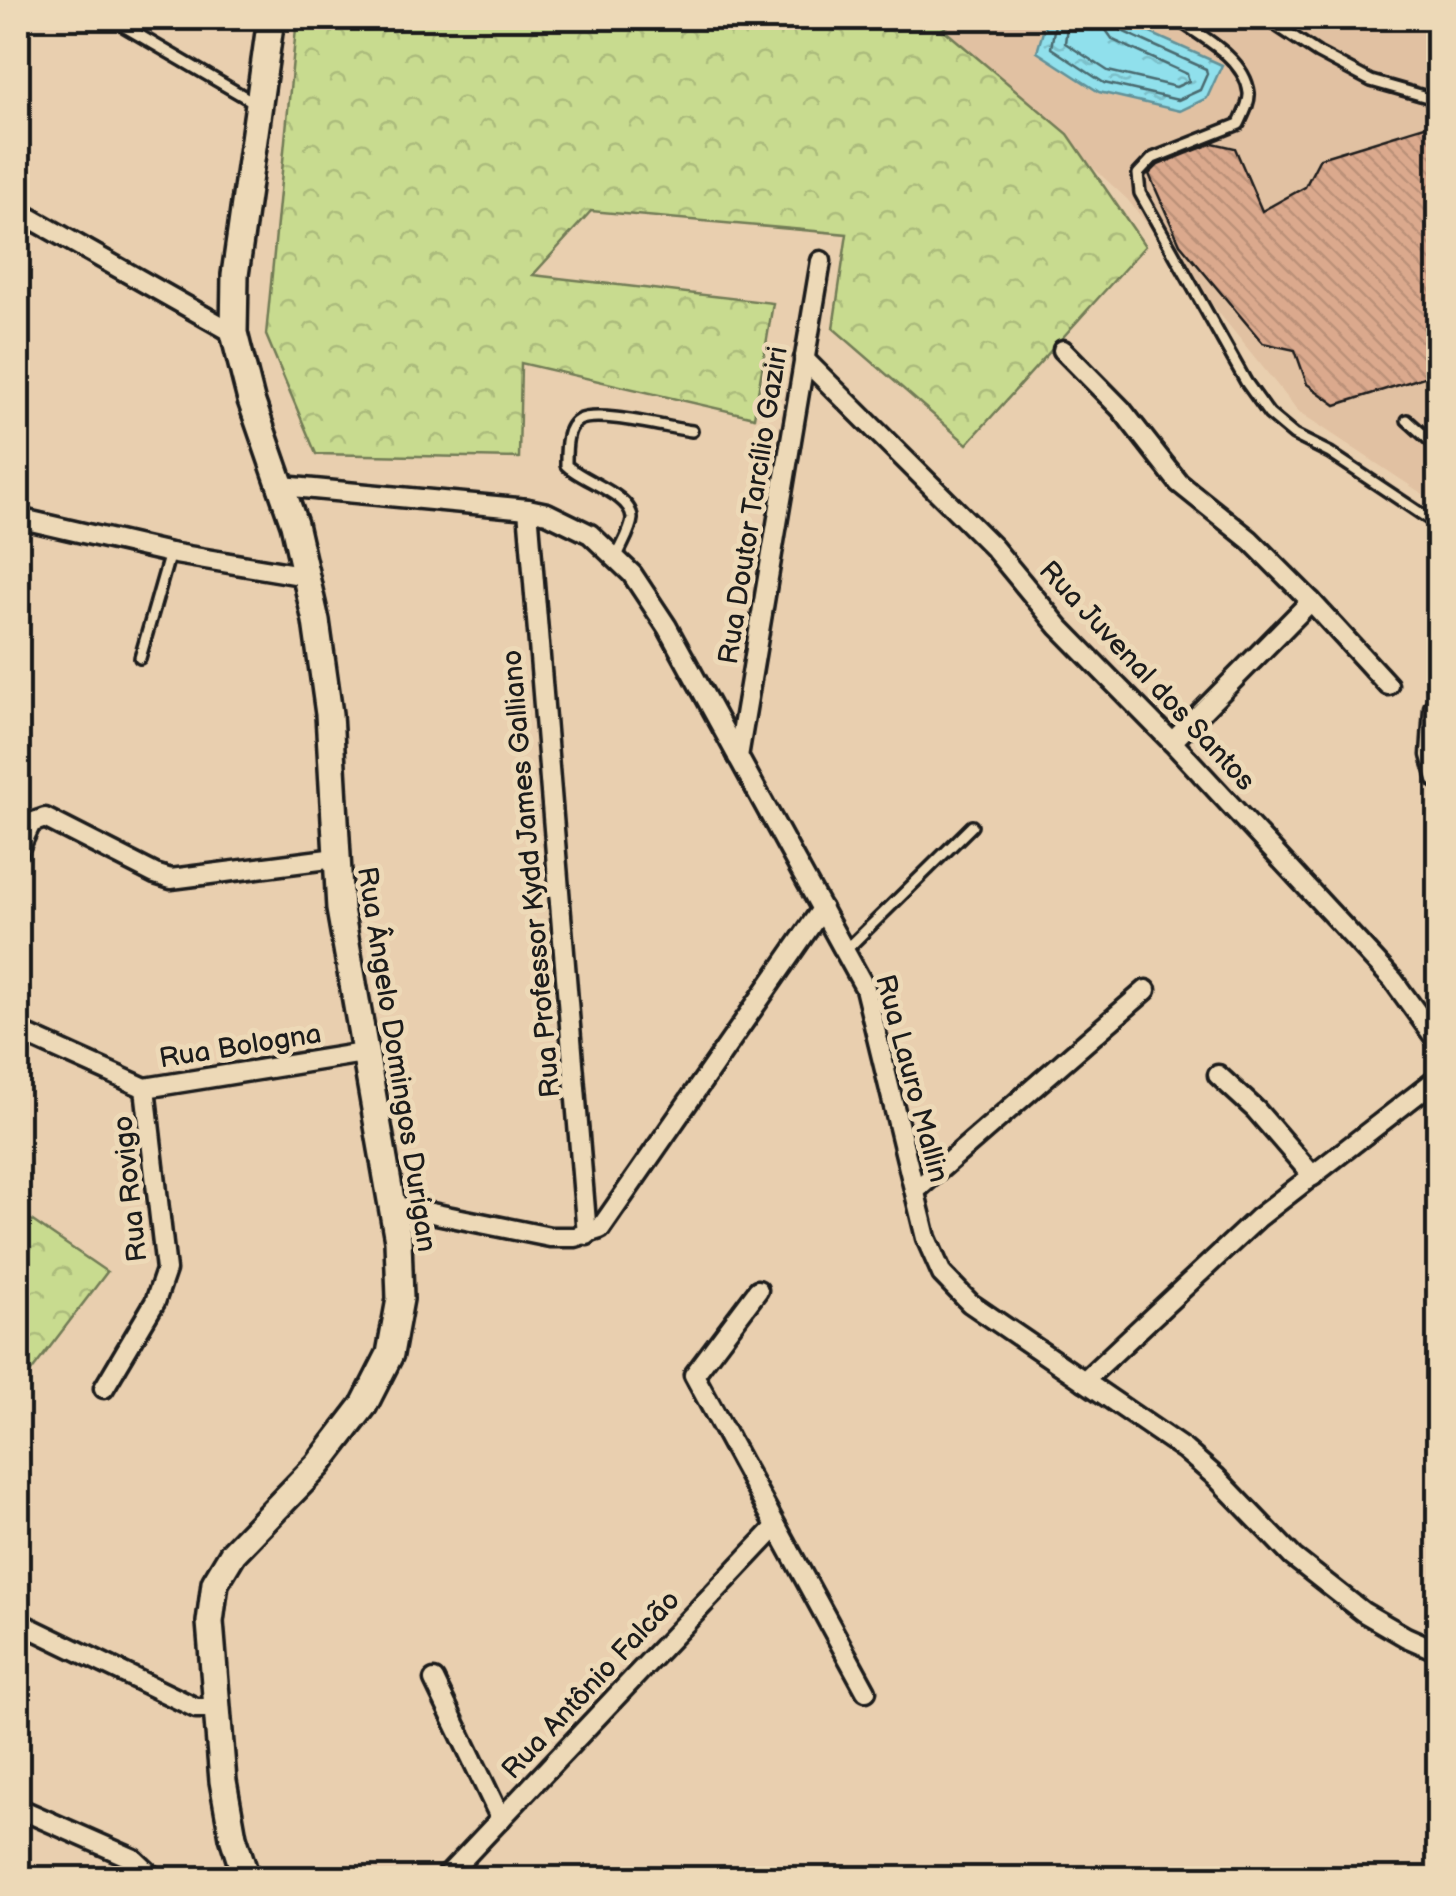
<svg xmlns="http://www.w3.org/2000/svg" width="1456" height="1896" font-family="'Balsamiq Sans',sans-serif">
  <defs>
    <pattern id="forest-crowns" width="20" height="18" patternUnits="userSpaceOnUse" patternTransform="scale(2.5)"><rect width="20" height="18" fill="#c8db8f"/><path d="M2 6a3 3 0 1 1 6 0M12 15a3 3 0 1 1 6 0" fill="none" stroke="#abbb7b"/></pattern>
    <pattern id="water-ripples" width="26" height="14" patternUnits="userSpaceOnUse" patternTransform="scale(2.5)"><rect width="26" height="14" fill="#90e0ec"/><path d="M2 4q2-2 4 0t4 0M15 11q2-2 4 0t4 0" fill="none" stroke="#7cc0ca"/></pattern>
    <pattern id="building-back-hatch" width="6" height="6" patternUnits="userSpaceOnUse" patternTransform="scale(2.5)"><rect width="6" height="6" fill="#dba98d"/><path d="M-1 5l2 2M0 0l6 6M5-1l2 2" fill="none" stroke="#bb9179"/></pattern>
  </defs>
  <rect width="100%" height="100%" fill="#e9cfaf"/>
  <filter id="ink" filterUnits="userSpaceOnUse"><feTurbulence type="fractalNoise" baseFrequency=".01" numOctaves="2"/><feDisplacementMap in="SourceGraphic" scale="20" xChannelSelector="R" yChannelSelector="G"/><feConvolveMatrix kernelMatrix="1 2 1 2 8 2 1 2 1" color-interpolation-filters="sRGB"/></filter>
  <g filter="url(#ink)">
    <!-- built -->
    <path fill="#e1c1a2" d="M961 18H1438V504L1299 412 1127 199 942 28Z"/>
    <!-- forest -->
    <g fill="url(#forest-crowns)" stroke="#727c56" stroke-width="2.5">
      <path d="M297 18H958L943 29 1068 134 1145 246 967 444 833 328 847 234 591 211 533 275 773 303 754 417 521 363 519 458 316 454 266 335Z"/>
      <path d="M18 1211 107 1272 18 1389Z"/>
    </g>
    <!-- water -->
    <path fill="url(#water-ripples)" stroke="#629299" stroke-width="2.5" d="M1047 18H1117L1222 65 1207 98 1180 111 1099 92 1037 52Z"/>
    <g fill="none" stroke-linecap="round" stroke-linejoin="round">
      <!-- shore -->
      <g stroke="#4a6a6f" stroke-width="2.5">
        <path d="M1056 18 1051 48 1104 83 1178 100 1200 90 1207 74 1206 69 1122 31 1117 18"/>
        <path d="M1068 18 1065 43 1108 71 1176 87 1189 81 1187 74 1113 40 1106 30 1104 18"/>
      </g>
    </g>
    <!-- building -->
    <path fill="url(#building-back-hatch)" stroke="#1c1c1c" stroke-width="2.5" d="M1438 122V396L1427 376 1336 405 1307 384 1295 350 1263 343 1180 244 1149 174 1158 165 1213 143 1235 148 1262 211 1305 187 1320 158Z"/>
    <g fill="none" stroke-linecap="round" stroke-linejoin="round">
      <!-- lane casing -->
      <g stroke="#1c1c1c" stroke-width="16">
        <g id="lane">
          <path d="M127 18 125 27 257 104"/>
          <path d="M1175 18C1201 36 1245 58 1249 93 1250 102 1243 115 1239 124L1153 158 1138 174 1140 193 1246 382 1269 414 1294 435 1330 453 1438 525"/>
          <path d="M1265 18 1318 53 1371 81 1438 100"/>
          <path d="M1407 420 1438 448"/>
          <path d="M617 557C621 546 631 531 632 519 633 495 582 481 566 465 566 451 565 427 579 420 599 410 668 428 692 431"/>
          <path d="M140 658 170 553"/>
          <path d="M846 950 972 826"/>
        </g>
      </g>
      <!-- street casing -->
      <g stroke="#1c1c1c" stroke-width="25">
        <g id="street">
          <path d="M18 211 234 333"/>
          <path d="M1063 350 1121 409 1179 483 1250 540 1311 601 1388 685"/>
          <path d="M804 359 993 547 1059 627 1172 742 1393 980 1438 1042"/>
          <path d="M282 486 528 509 547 513 590 534 632 574 667 627 865 988 926 1238 942 1274 970 1303 1185 1450 1216 1477 1293 1557 1363 1612 1406 1637 1438 1651"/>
          <path d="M528 509 587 1235"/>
          <path d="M18 518 170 553 307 576"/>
          <path d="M1434 708 1431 755 1438 779"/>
          <path d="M1172 742 1311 601"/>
          <path d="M738 757 821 261"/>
          <path d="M18 851 31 823 45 818 155 874 171 879 336 858"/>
          <path d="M18 1031 145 1088 363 1053"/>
          <path d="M1218 1075 1256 1110 1313 1176"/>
          <path d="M915 1191 1146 990"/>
          <path d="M392 1205 550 1237H575L600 1229 822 909"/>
          <path d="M758 1290 694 1375 866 1691"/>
          <path d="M1084 1381 1258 1218 1438 1078"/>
          <path d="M104 1388 155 1302 166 1270 145 1088"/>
          <path d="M18 1622 196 1708H216"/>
          <path d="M434 1680 501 1819"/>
          <path d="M18 1808 134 1859 154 1878"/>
          <path d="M445 1878 776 1527"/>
        </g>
      </g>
      <!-- secondary casing -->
      <g stroke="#1c1c1c" stroke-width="32">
        <path id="secondary" d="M246 1878 233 1837 223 1781 210 1622 215 1583 233 1553 318 1465 364 1405 390 1354 400 1299 398 1240 340 909 329 714 316 621 294 524 251 400 234 333 235 275 271 18"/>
      </g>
      <!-- lane -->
      <use href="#lane" stroke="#edd9b7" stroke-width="9"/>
      <!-- street -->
      <use href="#street" stroke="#edd9b7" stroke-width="18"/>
      <!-- secondary -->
      <use href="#secondary" stroke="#edd9b7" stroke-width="25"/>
    </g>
  </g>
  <g text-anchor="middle" stroke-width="10" stroke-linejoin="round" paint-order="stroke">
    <!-- street labels -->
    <g font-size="28" fill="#1c1c1c" stroke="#edd9b7">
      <text transform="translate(752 505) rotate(-81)" y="10">Rua Doutor Tarcílio Gaziri</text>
      <text transform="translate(1148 675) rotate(47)" y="10">Rua Juvenal dos Santos</text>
      <text transform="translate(530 874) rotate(-95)" y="10">Rua Professor Kydd James Galliano</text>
      <text transform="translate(240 1045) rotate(-9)" y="10">Rua Bologna</text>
      <text transform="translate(398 1059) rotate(81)" y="10">Rua Ângelo Domingos Durigan</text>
      <text transform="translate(913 1078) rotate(75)" y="10">Rua Lauro Mallin</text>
      <text transform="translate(129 1189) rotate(-96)" y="10">Rua Rovigo</text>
      <text transform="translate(590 1684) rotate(-47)" y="10">Rua Antônio Falcão</text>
    </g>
  </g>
  <!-- margin -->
  <rect width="1456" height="1896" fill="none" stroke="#edd9b7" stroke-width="60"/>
  <rect x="30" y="30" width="1396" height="1836" fill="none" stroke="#1c1c1c" stroke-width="4" filter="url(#ink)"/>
</svg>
